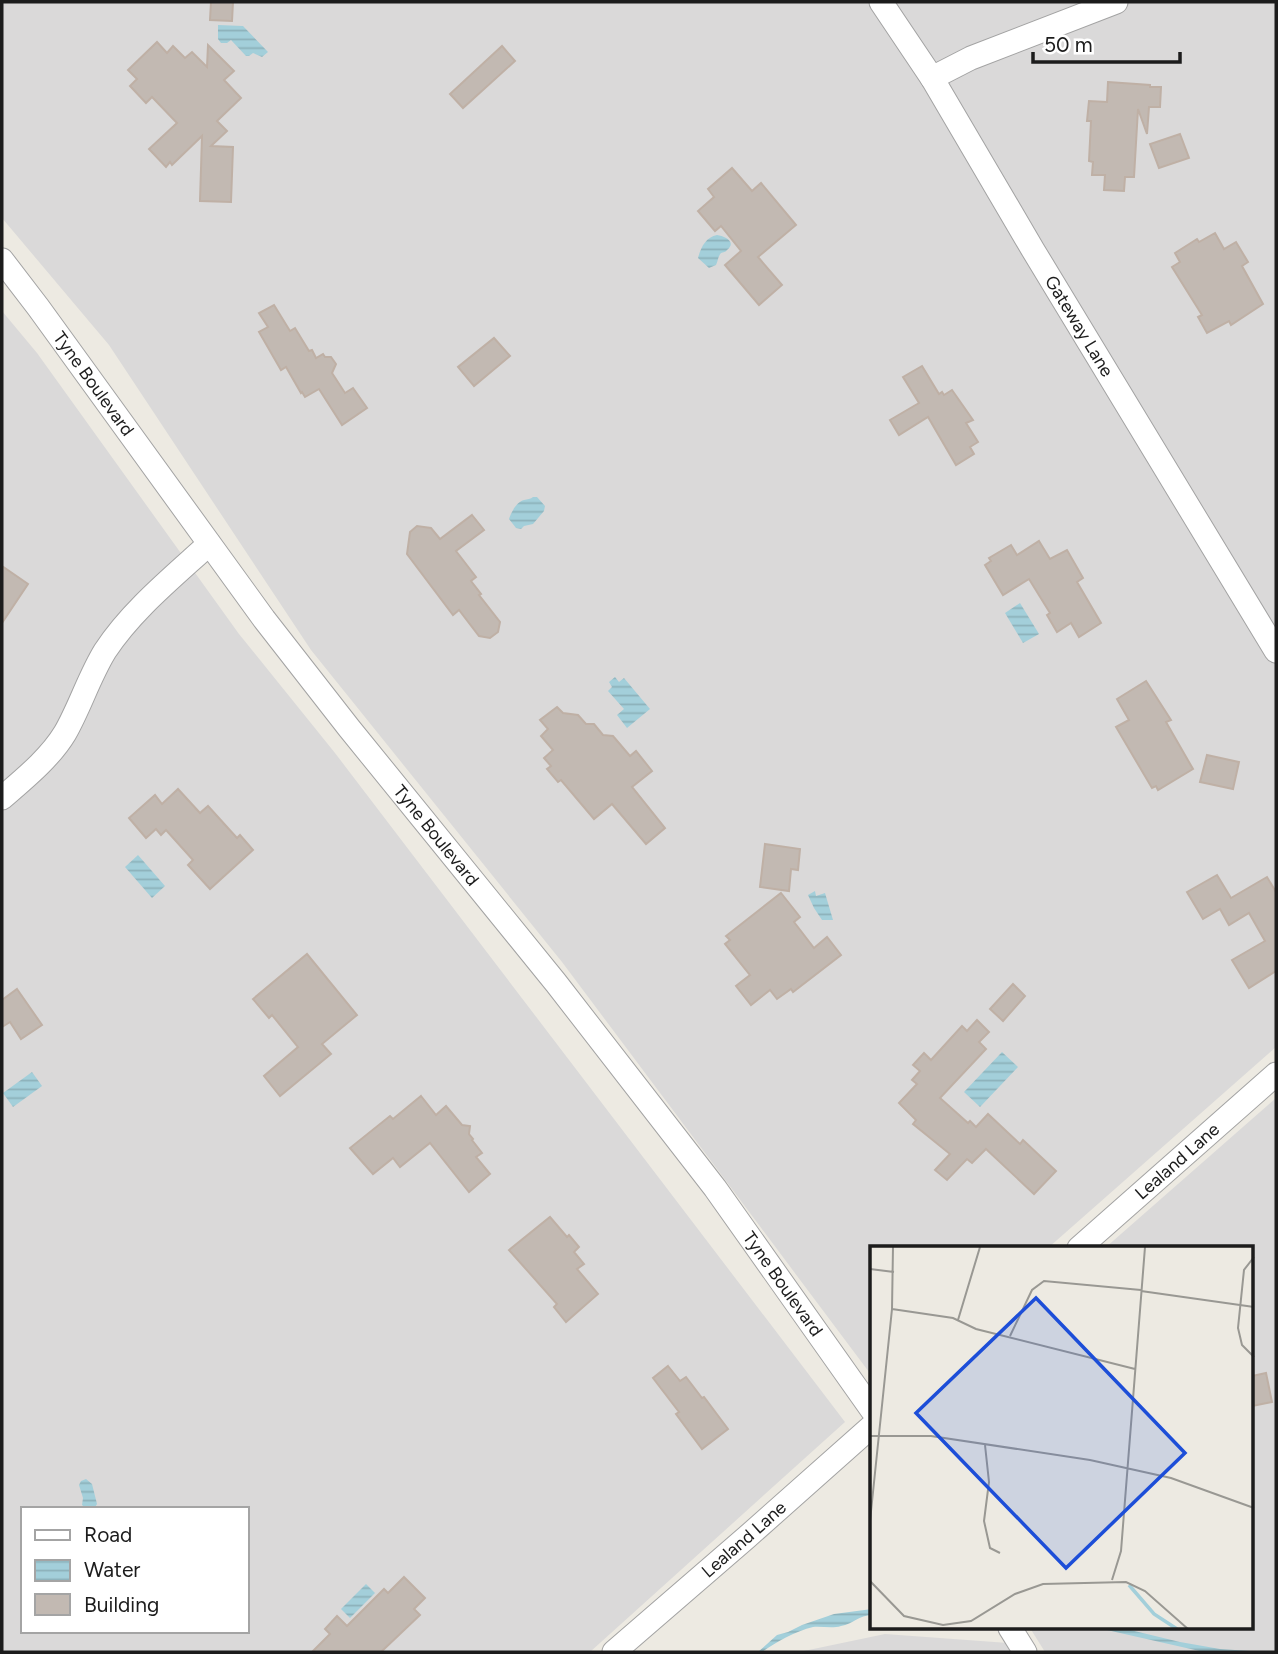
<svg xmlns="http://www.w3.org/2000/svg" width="1278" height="1654" font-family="Figtree,sans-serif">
  <defs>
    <pattern id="water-rules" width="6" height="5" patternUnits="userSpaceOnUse" patternTransform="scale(1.75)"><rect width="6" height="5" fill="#a3cfda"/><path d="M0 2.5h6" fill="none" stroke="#8cb1ba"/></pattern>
  </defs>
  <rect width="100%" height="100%" fill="#edeae2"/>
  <!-- residential -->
  <g fill="#dad9d9" fill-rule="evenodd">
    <path d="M2 2H1276V1047L1048 1248H872V1376L562 962 311 650 109 345 2 218Z"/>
    <path d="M2 311 37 353 239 634 335 753 845 1422 590 1652H2ZM23 1509H247V1631H23Z"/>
    <path d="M1276 1098V1652H1045L1030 1628H1252V1248H1105Z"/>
    <path d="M885 1634 1008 1643 1013 1652H799Z"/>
  </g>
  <!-- water -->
  <g fill="url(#water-rules)">
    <path d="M218 25 243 26 268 52 262 57 253 53 249 56H246L231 40 227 43H221L218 39Z"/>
    <path d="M717 235C725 236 737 242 727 250 726 252 723 252 721 253 718 256 718 261 716 265L709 268 698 258C701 247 706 237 717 235Z"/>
    <path d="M533 497H537L545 506 544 511 533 524 524 526 521 529 516 528 509 519C511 513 516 502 524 500 527 499 531 499 533 497Z"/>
    <path d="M1020 603 1039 634 1023 643 1005 613Z"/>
    <path d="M615 677 619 682 624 678 650 709 627 728 617 715 624 709 608 691 612 687 609 682Z"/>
    <path d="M138 855 165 886 152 898 125 867Z"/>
    <path d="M815 891 816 896 825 893 833 920H822L814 908 808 895Z"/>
    <path d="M1002 1052 1018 1067 980 1107 964 1092Z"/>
    <path d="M32 1072 42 1086 13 1107 3 1093Z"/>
    <path d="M86 1479 92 1484 97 1504 94 1509H87L82 1505 83 1498 79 1485 81 1481Z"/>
    <path d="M366 1584 375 1593 350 1618 341 1609Z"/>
    <path d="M872 1609V1615C859 1615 853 1624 841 1626 832 1629 822 1626 813 1627 796 1631 776 1642 762 1652H758L777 1635 788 1632 802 1625 834 1614Z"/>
    <path d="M1098 1628H1122L1180 1642 1220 1649 1265 1652H1204Z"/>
  </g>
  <!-- building -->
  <g fill="#c2b9b2" stroke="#bfb0a5" stroke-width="2">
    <path d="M211 2H233L232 21 210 20Z"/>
    <path d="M157 42 167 53 173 46 185 58 192 52 207 67 208 45 234 71 224 80 241 98 217 121 227 131 211 146 233 147 231 202 200 201 202 136 172 165 170 162 166 167 149 149 177 123 152 97 146 103 130 86 137 79 128 70Z"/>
    <path d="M502 46 515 61 463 108 450 94Z"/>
    <path d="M1108 82 1150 85V87H1161L1160 107H1149L1147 134 1138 109 1134 177H1125L1124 191 1104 190 1105 175H1092L1093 162 1089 161 1091 121H1087L1089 101 1107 102Z"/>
    <path d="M1180 134 1189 158 1159 168 1150 144Z"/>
    <path d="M732 168 752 191 761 183 796 225 758 257 782 285 759 305 725 265 741 251 721 226 715 231 698 211 714 197 708 189Z"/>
    <path d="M1215 233 1224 249 1236 242 1248 262 1242 266 1263 304 1231 325 1229 321 1207 333 1198 317 1202 315 1172 267 1180 262 1175 253 1197 239 1199 242Z"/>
    <path d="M274 305 290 331 295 328 309 351 312 350 316 358 323 354 325 357H331L336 364 332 373 345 393 353 388 367 408 342 425 319 389 305 397 302 392 301 393 286 367 281 370 259 332 268 327 259 313Z"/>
    <path d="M494 338 510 356 474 386 458 367Z"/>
    <path d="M922 366 939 394 942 392 944 395 952 390 973 420 966 423 978 442 970 447 974 454 956 465 928 417 899 435 890 420 919 403 903 377Z"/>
    <path d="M472 515 484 530 456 551 476 577 471 581 481 594 479 595 500 622 498 632 490 638 479 636 459 610 453 615 407 554 410 532 417 526 431 528 440 539Z"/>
    <path d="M1039 541 1050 559 1067 550 1083 578 1077 582 1101 623 1079 637 1071 623 1057 632 1047 615 1050 613 1029 579 1003 595 985 565 991 561 989 558 1011 545 1017 555Z"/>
    <path d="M2 566 28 584 2 623Z"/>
    <path d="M1146 681 1171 720 1166 722 1193 769 1158 790 1156 786 1152 788 1116 727 1129 720 1117 699Z"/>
    <path d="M557 707 563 713 578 715 586 724H594L603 735 613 736 630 756 636 751 652 771 632 787 665 828 646 844 612 804 594 819 561 780 558 782 547 769 551 766 544 758 553 750 541 736 548 729 540 720Z"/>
    <path d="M1207 755 1239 762 1233 789 1200 782Z"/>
    <path d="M178 789 200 813 208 806 237 838 240 835 253 850 210 889 188 865 193 860 166 830 161 835 156 829 146 838 129 818 155 795 162 804Z"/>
    <path d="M765 844 800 849 798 870 791 869 789 891 760 887Z"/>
    <path d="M1217 875 1231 898 1267 877 1276 892V971L1249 988 1232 960 1265 941 1249 913 1229 925 1220 909 1203 919 1187 892Z"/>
    <path d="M781 893 800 917 794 922 814 948 827 937 841 955 793 992 791 989 777 999 770 990 751 1005 736 986 750 975 725 944 730 940 726 936Z"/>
    <path d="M307 954 357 1015 322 1044 331 1054 280 1096 264 1076 298 1047 272 1015 269 1018 253 999Z"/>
    <path d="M1013 984 1025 996 1003 1021 990 1009Z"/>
    <path d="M17 989 42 1025 21 1039 10 1022 2 1027V1000Z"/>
    <path d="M977 1020 989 1032 979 1042 986 1049 940 1098 968 1123 970 1121 976 1127 988 1114 1020 1144 1023 1140 1056 1171 1034 1194 986 1149 972 1163 967 1159 947 1180 935 1170 950 1154 913 1124 916 1120 899 1103 917 1084 912 1080 920 1071 913 1065 924 1053 931 1060 962 1026 967 1031Z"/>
    <path d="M421 1096 436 1115 446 1106 462 1125 470 1126 469 1134 473 1139 472 1140 482 1153 476 1157 490 1174 469 1192 430 1143 400 1167 393 1158 373 1174 350 1148 390 1116 393 1119Z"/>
    <path d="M550 1217 567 1237 569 1235 579 1247 574 1252 584 1264 577 1269 598 1294 566 1322 554 1307 557 1304 509 1250Z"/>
    <path d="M668 1366 680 1381 686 1377 702 1398 704 1397 728 1429 702 1449 676 1414 679 1412 653 1378Z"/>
    <path d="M1266 1373 1272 1402 1252 1406V1376Z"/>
    <path d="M404 1577 425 1598 414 1609 420 1615 381 1652H312L330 1634 325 1629 337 1616 347 1626 384 1589 388 1593Z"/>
  </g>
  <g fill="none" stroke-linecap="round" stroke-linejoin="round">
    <!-- minor casing -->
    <g stroke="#a3a3a3" stroke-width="25">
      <g id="minor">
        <path id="s1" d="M881 2 932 78 1033 250 1276 651"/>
        <path d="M932 78 971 58 1116 2"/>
        <path id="s2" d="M2 260 38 307 264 619 349 728 556 983 715 1188 872 1410"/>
        <path d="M2 798C24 779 50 758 65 733 80 707 89 677 105 651 132 610 173 577 209 544"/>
        <path id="s3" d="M1079 1248 1276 1074"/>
        <path d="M1010 1628 1025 1652"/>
        <path id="s4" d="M614 1652 747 1537 872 1426"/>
      </g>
    </g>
    <!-- minor -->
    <use href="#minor" stroke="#fff" stroke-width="23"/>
  </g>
  <g text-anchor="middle" stroke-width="6" stroke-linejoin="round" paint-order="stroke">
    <!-- street labels -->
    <g font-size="18" fill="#1c1c1c" stroke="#fff">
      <text dy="6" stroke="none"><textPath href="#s1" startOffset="380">Gateway Lane</textPath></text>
      <text dy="6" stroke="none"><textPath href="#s2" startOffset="154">Tyne Boulevard</textPath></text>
      <text dy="6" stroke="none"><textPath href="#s2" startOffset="721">Tyne Boulevard</textPath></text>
      <text dy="6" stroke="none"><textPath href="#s3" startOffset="131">Lealand Lane</textPath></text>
      <text dy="6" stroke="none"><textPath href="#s2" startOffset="1288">Tyne Boulevard</textPath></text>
      <text dy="6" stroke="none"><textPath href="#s4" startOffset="172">Lealand Lane</textPath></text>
    </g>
  </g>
  <!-- overview -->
  <g transform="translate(870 1246)">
    <rect width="383" height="383" fill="#edeae2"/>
    <path fill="none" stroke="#a3cfda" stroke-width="3.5" d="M259 339 284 368 307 383"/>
    <path fill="none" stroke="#999893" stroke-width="2" d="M384 11 374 24 368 82 372 99 384 111M0 23 24 26M271 45 384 61M22 63 83 72 106 83 265 123M88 74 110 1M140 90 162 44 174 35 271 44M0 190H61L220 214 301 232 384 262M115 199 119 236 114 275 120 302 130 307M0 275 22 63 23 1M242 334 251 305 275 1M0 335 34 370 73 379 101 375 145 348 173 338 256 336 275 345 318 383"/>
    <path fill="#1d4ed8" fill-opacity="0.15" stroke="#1d4ed8" stroke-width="3.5" d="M166 52 315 207 196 322 46 167Z"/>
    <rect width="383" height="383" fill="none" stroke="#1c1c1c" stroke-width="3.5"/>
  </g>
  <!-- border -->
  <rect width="1278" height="1654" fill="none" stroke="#1c1c1c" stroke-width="7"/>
  <!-- legend -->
  <rect x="21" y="1507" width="228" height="126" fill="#ffffff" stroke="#a4a4a4" stroke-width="2"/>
  <rect x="35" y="1530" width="35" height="10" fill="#ffffff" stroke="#a4a4a4" stroke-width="2"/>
  <text x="84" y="1542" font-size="21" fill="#1c1c1c">Road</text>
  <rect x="35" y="1560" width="35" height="21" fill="url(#water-rules)" stroke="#a4a4a4" stroke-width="2"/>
  <text x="84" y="1577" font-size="21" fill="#1c1c1c">Water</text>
  <rect x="35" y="1594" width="35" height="21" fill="#c2b9b2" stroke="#a4a4a4" stroke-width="2"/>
  <text x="84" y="1612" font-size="21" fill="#1c1c1c">Building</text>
  <!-- scale -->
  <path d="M1033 52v10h147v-10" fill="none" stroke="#1c1c1c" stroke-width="3.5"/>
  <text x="1044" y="52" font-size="21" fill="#1c1c1c" stroke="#ffffff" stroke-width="5" paint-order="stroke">50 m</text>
</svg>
